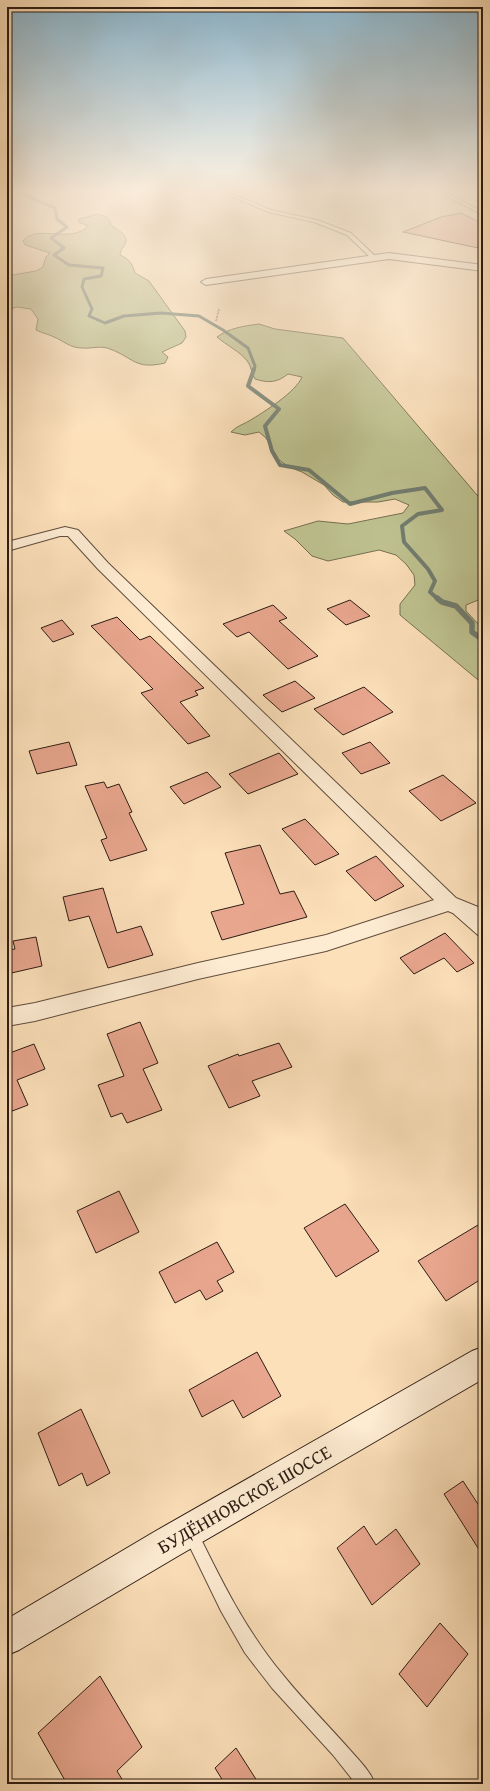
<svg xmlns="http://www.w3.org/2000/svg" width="490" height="1791" font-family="'Gentium Book Plus',serif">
  <rect width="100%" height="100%" fill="#fce0ba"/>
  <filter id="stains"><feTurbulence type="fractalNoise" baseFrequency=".005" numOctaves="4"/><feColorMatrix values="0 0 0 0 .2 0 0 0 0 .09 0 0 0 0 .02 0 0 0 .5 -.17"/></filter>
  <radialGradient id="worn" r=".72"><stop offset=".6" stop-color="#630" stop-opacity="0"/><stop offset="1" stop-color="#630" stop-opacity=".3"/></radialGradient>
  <!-- green -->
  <g fill="#bec290" stroke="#766f52">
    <path d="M98 214C105 216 110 217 111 225 116 230 130 234 125 244 123 248 120 250 120 255 129 259 132 263 135 273L149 281 185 331 186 337 182 343 162 352 168 357 165 363C135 370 134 358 110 349 101 345 91 349 82 348 70 348 64 341 54 337 48 334 42 333 36 330L38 319 31 309 17 307 7 310V276L36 271 43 267 46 257 50 253 25 245 23 241C37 224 67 243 86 228L87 225 78 222 79 219Z"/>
    <path d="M259 324 275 329 343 338 483 502V598L466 605V611L483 629V684L400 615V604L415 585 414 575 406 564 396 555 379 550 328 561 312 556 295 539 284 531 318 521 348 524 403 513 409 505 395 499 378 502H343L333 495 324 485 302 472 289 467 279 460 266 438 259 432 245 435 231 432C237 426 242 425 249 421 264 412 296 392 302 377L288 374C277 383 268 383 255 379 251 374 252 367 248 362 241 352 226 345 217 337 229 328 244 326 259 324Z"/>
  </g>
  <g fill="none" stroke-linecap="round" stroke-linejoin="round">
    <!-- stream-far2 -->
    <path stroke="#717d70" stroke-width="3" d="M20 193 55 208 57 219 67 227 51 238 64 248 54 255 69 265 103 268 101 276 84 279 82 287 92 309 89 316 105 323 124 316 161 313 199 316 223 330 248 348 255 366 254 370"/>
    <!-- stream-far1 -->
    <path stroke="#717d70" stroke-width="4" d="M254 369 248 386 279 409 265 426 272 451 280 465 309 470 350 504 392 493 425 488 442 510 418 514 402 526 404 542 428 569 435 581 430 592 438 599"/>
    <!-- stream -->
    <path stroke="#717d70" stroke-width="5.5" d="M437 598 442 602 456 606 472 623V632L483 640"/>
  </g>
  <!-- building -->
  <g fill="#e8a68e" stroke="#2d1c13">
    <path d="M461 213 483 224V249L403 232 441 217Z"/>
    <path d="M350 600 370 616 346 625 327 609Z"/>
    <path d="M273 605 287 618 279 621 318 656 288 669 249 632 237 637 223 624Z"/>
    <path d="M117 617 140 640 150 636 204 688 195 691 198 695 180 702 210 736 188 744 141 693 153 689 91 626Z"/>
    <path d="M62 620 74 634 53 642 41 628Z"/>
    <path d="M295 681 315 698 282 712 263 695Z"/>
    <path d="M364 687 393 712 343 735 314 709Z"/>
    <path d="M69 742 77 765 37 774 29 751Z"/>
    <path d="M370 742 390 763 361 774 342 753Z"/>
    <path d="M279 753 298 774 248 794 229 774Z"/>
    <path d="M207 772 221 787 184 804 170 787Z"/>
    <path d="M443 775 476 803 441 821 409 791Z"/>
    <path d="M104 782 107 788 119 784 132 812 129 813 147 850 110 861 101 840 107 838 85 786Z"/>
    <path d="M305 819 339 854 315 865 282 829Z"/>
    <path d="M260 845 280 894 294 891 307 917 222 940 211 912 244 904 225 853Z"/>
    <path d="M376 856 404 886 375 901 346 871Z"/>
    <path d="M103 888 117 933 141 926 153 955 108 968 89 916 69 921 63 897Z"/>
    <path d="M445 933 474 963 457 972 444 958 414 974 400 958Z"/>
    <path d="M36 937 42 966 7 974V950L15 949 13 941Z"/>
    <path d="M140 1022 158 1063 143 1069 162 1110 127 1123 122 1113 111 1117 98 1085 124 1076 107 1034Z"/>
    <path d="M279 1043 292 1067 252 1081 260 1096 229 1108 208 1066 238 1054 239 1056Z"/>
    <path d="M34 1044 45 1069 17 1080 28 1105 7 1113V1054Z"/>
    <path d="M119 1191 139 1232 96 1253 77 1211Z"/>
    <path d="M345 1204 379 1251 336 1277 304 1228Z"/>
    <path d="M483 1222V1278L446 1301 418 1261Z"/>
    <path d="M217 1242 234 1272 217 1281 223 1291 206 1300 200 1290 175 1303 159 1272Z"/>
    <path d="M257 1352 281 1396 243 1418 233 1400 202 1417 189 1390Z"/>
    <path d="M81 1409 110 1473 87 1486 82 1473 59 1486 38 1433Z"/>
    <path d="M463 1481 483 1512V1556L444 1494Z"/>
    <path d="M364 1526 376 1545 396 1529 420 1564 372 1605 337 1548Z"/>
    <path d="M440 1623 468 1654 427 1707 399 1674Z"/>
    <path d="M100 1676 142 1747 117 1771 125 1784H67L38 1733Z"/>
    <path d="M236 1748 259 1784H225L215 1768Z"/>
  </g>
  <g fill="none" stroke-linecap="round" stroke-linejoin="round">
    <!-- lane casing -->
    <g stroke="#614d3d" stroke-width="2">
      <g id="lane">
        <path d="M224 193H231L271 210 317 220 351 233 376 257 371 258 347 235 314 222 268 212Z"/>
        <path d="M441 193H447L483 212V215Z"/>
        <path d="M458 907 462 908 483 927V937L479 936 454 914 453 911 454 908Z"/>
        <path d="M191 1527 196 1529C221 1580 246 1631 283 1675 304 1701 328 1725 350 1750 359 1760 370 1771 375 1784H356L333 1755 272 1688 245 1653 221 1611 186 1539 184 1534 186 1529Z"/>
      </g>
    </g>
    <!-- street casing -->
    <g stroke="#614d3d" stroke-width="2">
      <g id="street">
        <path d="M389 253 483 265V271L389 259 206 285 201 282 206 279Z"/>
        <path d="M65 527 78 530 108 563 456 898 483 909V926L448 911 326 951 198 979 35 1021 7 1026V1008L35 1003 198 963 326 935 434 900 98 569 68 536H60L7 551V542Z"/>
      </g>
    </g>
    <!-- secondary casing -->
    <g stroke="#2d1c13" stroke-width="2">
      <path id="secondary" d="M483 1347V1379L178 1556 19 1650 7 1655V1619L154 1532 472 1351Z"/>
    </g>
    <!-- path -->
    <path stroke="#2d1c13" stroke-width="1.5" stroke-dasharray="0.5 1" stroke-linecap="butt" d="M216 321 219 309"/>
    <!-- lane -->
    <use href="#lane" fill="#fdebd2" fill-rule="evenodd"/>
    <!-- street -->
    <use href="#street" fill="#fdebd2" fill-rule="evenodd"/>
    <!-- secondary -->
    <use href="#secondary" fill="#fdebd2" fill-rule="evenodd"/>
  </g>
  <!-- sky -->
  <linearGradient id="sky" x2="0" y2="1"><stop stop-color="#8bb8d1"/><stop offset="0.43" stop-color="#fef1e0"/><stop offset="1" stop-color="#fef1e0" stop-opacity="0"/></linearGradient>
  <rect width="490" height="444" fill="url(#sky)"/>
  <g text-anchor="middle" stroke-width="3" stroke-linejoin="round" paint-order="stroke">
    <!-- near-street labels -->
    <g font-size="19" fill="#2d1c13" stroke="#fdebd2">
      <text transform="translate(244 1499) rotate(-30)" y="7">БУДЁННОВСКОЕ ШОССЕ</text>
    </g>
  </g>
  <!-- margin -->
  <rect width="490" height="1791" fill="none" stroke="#fce0ba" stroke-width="24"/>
  <rect x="8" y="8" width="474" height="1775" fill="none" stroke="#2d1c13" stroke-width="2"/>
  <rect x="12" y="12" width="466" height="1767" fill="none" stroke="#2d1c13"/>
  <rect width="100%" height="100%" filter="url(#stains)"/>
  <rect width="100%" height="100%" fill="url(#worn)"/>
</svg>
